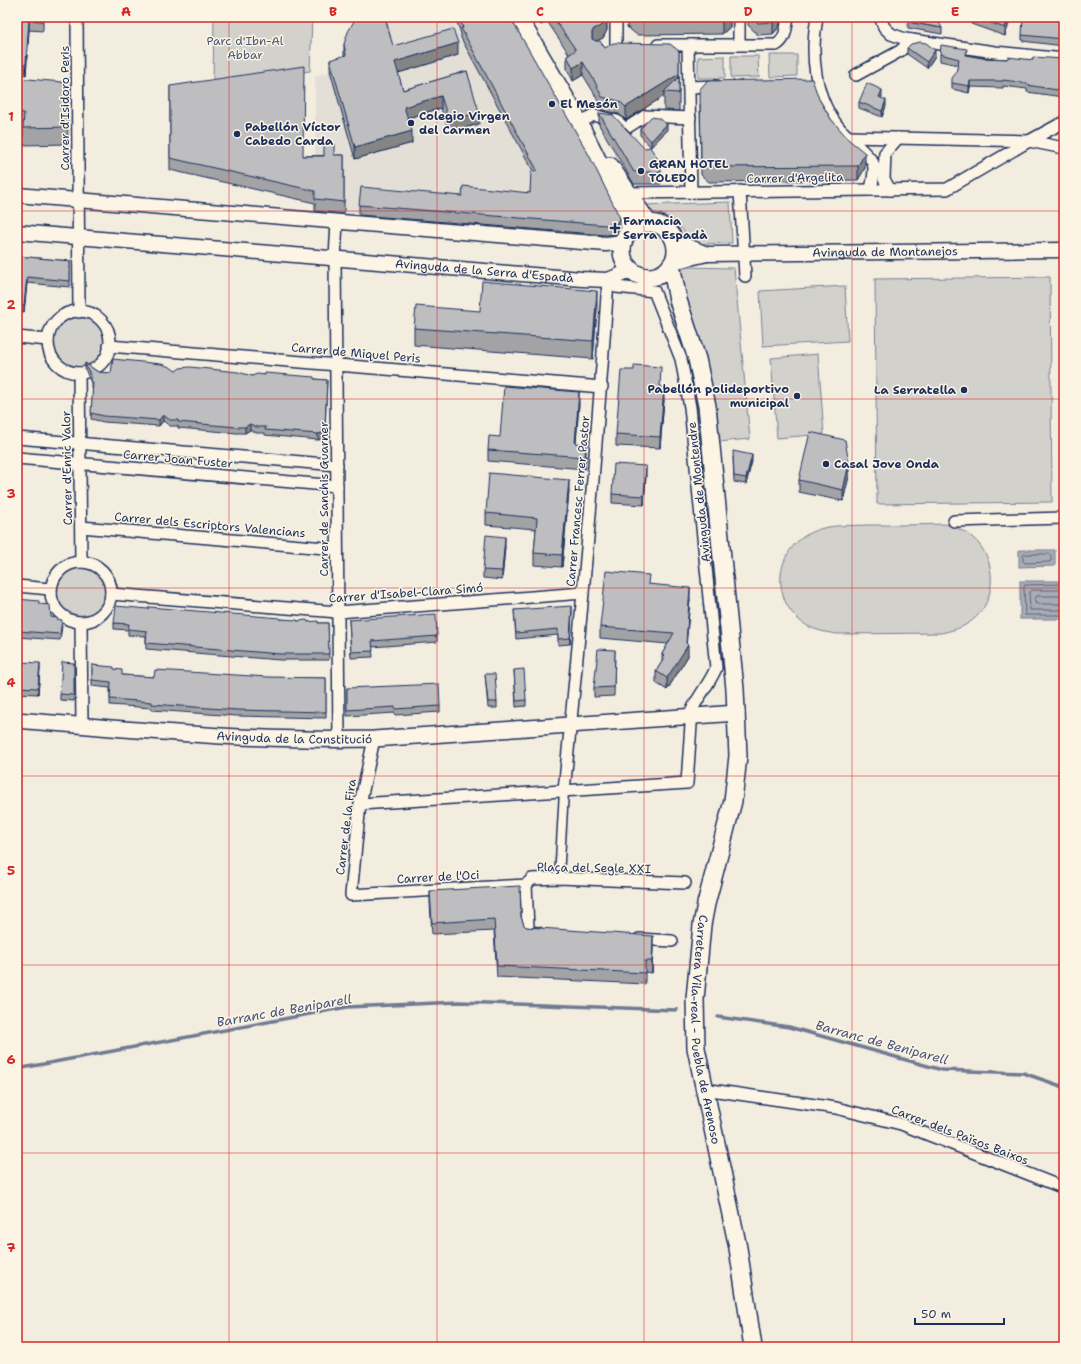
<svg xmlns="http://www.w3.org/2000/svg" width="1081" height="1364" font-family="'Shantell Sans',sans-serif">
  <rect width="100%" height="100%" fill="#f3ede0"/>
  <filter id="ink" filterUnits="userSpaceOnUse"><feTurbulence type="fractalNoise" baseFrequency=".025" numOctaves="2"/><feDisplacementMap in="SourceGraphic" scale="8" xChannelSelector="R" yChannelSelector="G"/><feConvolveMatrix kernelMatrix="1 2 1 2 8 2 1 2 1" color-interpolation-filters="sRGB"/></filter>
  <g filter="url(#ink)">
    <!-- built -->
    <path fill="#e3dfd6" d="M375 17H451L475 65 537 180 530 203 362 186 359 215 315 211V76L346 67Z"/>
    <!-- green -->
    <g fill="#d3d1cc" stroke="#778095">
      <path d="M214 17H312L310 71 213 85Z"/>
      <path d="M769 55H797V76L770 77Z"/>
      <path d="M725 56V78H698V57Z"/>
      <path d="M731 56H758L759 77 731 78Z"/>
      <path d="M730 202 732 243 695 244C689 240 687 236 683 230 674 219 662 213 648 211L644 205Z"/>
      <path d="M686 267 734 268 750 439 718 442 679 272Z"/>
      <path d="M1050 277 1052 502 877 504 875 279Z"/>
      <path d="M845 286 848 341 763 346 760 291Z"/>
      <circle cx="79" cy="342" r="25"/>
      <path d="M818 354 824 434 777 438 771 358Z"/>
      <path d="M944 524C954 527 964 530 972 537 999 559 998 606 967 624 959 629 950 631 941 633L837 634C823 632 808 629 798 619 769 592 778 546 814 531 830 524 850 526 868 525 893 525 919 525 944 524Z"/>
      <circle cx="80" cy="591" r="25"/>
    </g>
    <!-- water -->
    <g fill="#a9acb3" stroke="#707a91">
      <path d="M1019 550H1055V566L1019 567Z"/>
      <rect x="1020" y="581" width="44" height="38"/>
    </g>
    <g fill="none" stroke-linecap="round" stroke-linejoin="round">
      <!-- shore -->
      <g stroke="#546180" stroke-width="1">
        <path d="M1025 554H1050L1051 556V561L1049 562 1025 563 1023 561V556Z"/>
        <path d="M1064 584 1025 585 1024 587 1025 615H1064"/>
        <path d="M1064 590H1031L1029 592 1030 610H1064"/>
        <path d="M1064 596H1037L1035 598V603L1037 604H1064"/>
      </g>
      <!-- stream -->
      <g stroke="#707a91" stroke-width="3.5">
        <path d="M718 1017 789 1027 942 1070 1023 1073 1064 1087"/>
        <path d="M17 1069 347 1007 459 1002 677 1010"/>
      </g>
      <!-- pedestrian casing -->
      <g stroke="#1b2f5e" stroke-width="11">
        <path id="pedestrian" d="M559 878 564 791"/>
      </g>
      <!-- minor casing -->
      <g stroke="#1b2f5e" stroke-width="14">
        <g id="minor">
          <path d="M77 17 79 312"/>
          <path d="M616 17V45"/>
          <path d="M739 17V44"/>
          <path d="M817 17C810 55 814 99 841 130 847 136 871 157 873 163 876 171 872 182 871 190"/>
          <path d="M880 17 884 27 891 34 905 39 995 52 1064 59"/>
          <path d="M658 45H776C786 40 786 27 788 17"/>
          <path d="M688 45 691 192"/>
          <path d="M856 75 900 51 912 40"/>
          <path d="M689 87 717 86"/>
          <path d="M580 123 593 115 617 121 625 129 645 116 690 118"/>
          <path d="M848 137 1029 141 1064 148"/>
          <path d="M890 190 884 179 885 153 898 138"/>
          <path d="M740 191 745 276"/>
          <path d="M628 193 947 189 1029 141 1064 122"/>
          <path d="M337 222 335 258 339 740"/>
          <circle cx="79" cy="342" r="31"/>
          <path d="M17 337 48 340"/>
          <path d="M109 346 602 387"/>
          <path d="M79 373 81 562"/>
          <path d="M17 438 337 465"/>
          <path d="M17 458 337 486"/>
          <path d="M954 521 1064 518"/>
          <path d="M81 527 337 549"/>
          <circle cx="81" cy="592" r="30"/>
          <path d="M17 586 50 589"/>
          <path d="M111 594 338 612 583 593"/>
          <path d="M81 623 82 726"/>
          <path d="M374 739 360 804 351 895 526 885"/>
          <path d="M564 791C581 621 597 451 608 280"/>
          <path d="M360 804 687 783 692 710C699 695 710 683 716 668L690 407 681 359 654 291 616 287 608 280"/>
          <path d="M538 933 530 932 528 928 526 885 532 879 559 878 685 883"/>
          <path d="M639 939 672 941"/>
          <path d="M704 1089 836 1108 901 1124 1064 1188"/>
        </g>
      </g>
      <!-- tertiary casing -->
      <g stroke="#1b2f5e" stroke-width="17">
        <g id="tertiary">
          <path d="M17 195 606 244 624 242"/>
          <path id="s1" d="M17 232 582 279 608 280 632 270"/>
          <path d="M675 241 707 254"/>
          <path id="s2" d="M673 262 707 254 1064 250"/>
        </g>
      </g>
      <!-- secondary casing -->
      <g stroke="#1b2f5e" stroke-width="18">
        <g id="secondary">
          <path id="s3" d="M17 720C136 730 255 742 374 739L737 713"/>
        </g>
      </g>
      <!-- primary casing -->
      <g stroke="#1b2f5e" stroke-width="20">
        <g id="primary">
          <path d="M518 17 574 113 632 230"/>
          <path d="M610 166 648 223"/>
          <circle cx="649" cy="250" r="27"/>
          <path id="s4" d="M671 265 678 300 697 359 707 406 735 689 738 756 733 801 706 904 702 925 695 999 696 1048 738 1248 753 1347"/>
        </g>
      </g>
      <!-- pedestrian -->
      <use href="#pedestrian" stroke="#fcf5e5" stroke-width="8"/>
      <!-- minor -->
      <use href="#minor" stroke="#fcf5e5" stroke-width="11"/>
      <!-- tertiary -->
      <use href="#tertiary" stroke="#fcf5e5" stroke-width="14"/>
      <!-- secondary -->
      <use href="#secondary" stroke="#fcf5e5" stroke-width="15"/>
      <!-- primary -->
      <use href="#primary" stroke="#fcf5e5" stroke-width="17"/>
    </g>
    <!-- wall -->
    <g fill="#a3a3a5" stroke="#1b2f5e">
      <path d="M17 17 43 21V31L29 30 26 75 17 74Z"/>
      <path d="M455 17H510L620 228 616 234 606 235 359 215V205L462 196 530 193 533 171 461 38V34Z"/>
      <path d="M537 17H607V30L603 38 596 41 605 48 679 51V111L664 110V96L626 120 619 114 602 110 594 93 583 75 573 81 567 69V56L569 54 547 21 541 25Z"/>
      <path d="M627 17H730V27L722 34 637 35 627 27Z"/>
      <path d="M748 17H782L779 27 773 34 758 35 748 25Z"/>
      <path d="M971 17H1011L1005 36 971 24Z"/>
      <path d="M1064 17V46L1022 41V35Z"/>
      <path d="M908 22 942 28V34L908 28Z"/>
      <path d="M344 44 393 46 458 55 398 73 403 90 467 71 479 124 449 132 441 108 408 118 412 143 355 159 330 71V60L344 56Z"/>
      <path d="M907 48 935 56 927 68 907 54Z"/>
      <path d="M940 54 967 55 982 58 1033 60 1064 59V94L1063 97 1027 92V89L1003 86V88L970 87 969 93 952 89V83L956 73 958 65 940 61Z"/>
      <path d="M17 78 67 92 68 144 23 145V129H17Z"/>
      <path d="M170 86 303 156 344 155V214L315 211V203L170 170Z"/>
      <path d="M882 96 881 98 886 106 882 117 859 108V102Z"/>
      <path d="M819 99 831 119 865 168 858 180 709 182 701 175 700 104Z"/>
      <path d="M599 113 661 172V184H634L599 125Z"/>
      <path d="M640 129 667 130 651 147 640 135Z"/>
      <path d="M17 256 70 261V287L27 283 24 312H17Z"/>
      <path d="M597 309 593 359 414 345V328L480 311Z"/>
      <path d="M85 363 98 372 111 373 176 371 252 376 265 375 327 380 325 432H324L322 439 318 440 265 435V433H257L250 430 245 433H237L178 428V426H170L163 421 159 426 104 422 91 419 93 388H91V383L85 369Z"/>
      <path d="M661 388 664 400 660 448 616 446V434Z"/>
      <path d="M579 403 576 443 586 456 585 469 488 461V450L500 437Z"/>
      <path d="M733 457 752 461 746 484 734 482Z"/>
      <path d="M646 475 644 505 612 503V494Z"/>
      <path d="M849 476 843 501 799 492V480Z"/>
      <path d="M569 491 562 567 534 565V553L536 529 486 525V513Z"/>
      <path d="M505 546 502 580 483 578V570Z"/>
      <path d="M649 584 690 599 686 643 688 656 667 690 656 683V671L662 662V654L668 644 600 638V627Z"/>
      <path d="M17 599 39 604 51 617 57 619 62 626 60 640 17 637Z"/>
      <path d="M514 610 572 612 570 644 558 645V635L516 639Z"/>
      <path d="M280 619 318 623H328L329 660H280L146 649V636L128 635V630L114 629V623Z"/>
      <path d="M349 620 437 636V642L372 647 373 657 351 658Z"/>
      <path d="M615 650 614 696 594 697V688Z"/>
      <path d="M74 663V701L60 700V694Z"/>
      <path d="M92 665 114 669 122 675 154 677 326 678V718L237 716 152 710V708L110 705V688L92 686Z"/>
      <path d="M17 666 40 669 38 694 17 693Z"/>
      <path d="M514 670 526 700V706L516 707Z"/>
      <path d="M485 674 497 702V708H488Z"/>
      <path d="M347 688 440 706V712L395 715V713L347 716Z"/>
      <path d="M430 891 521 917 524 925 526 927 653 947 652 973 645 972V984L497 977 494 931 432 934 430 903Z"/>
    </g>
    <!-- shaded-wall -->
    <g fill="#858586" stroke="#1b2f5e">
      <path d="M541 17H547V21L541 25Z"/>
      <path d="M606 17 607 30 603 38 594 42 592 45V32Z"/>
      <path d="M722 17H730V27L722 34Z"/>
      <path d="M777 17H782L779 27 773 34V22Z"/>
      <path d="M1008 17H1011L1005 36V28Z"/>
      <path d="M29 20V30L26 75V64Z"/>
      <path d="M458 43V55L395 74V62Z"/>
      <path d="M935 50V56L927 68V62Z"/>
      <path d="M583 62V75L573 81V68Z"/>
      <path d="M679 74V87L664 92V96L626 120V107Z"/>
      <path d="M970 81V87L969 93V86Z"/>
      <path d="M882 90V96L879 103V97Z"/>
      <path d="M441 96V108L404 119V107Z"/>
      <path d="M886 100V106L882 117V111Z"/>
      <path d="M479 112V124L449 132V121Z"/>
      <path d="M667 124V130L651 147V141Z"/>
      <path d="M412 131V143L355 159V147Z"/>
      <path d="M865 153V168L858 180V166Z"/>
      <path d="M620 218V228L616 234V224Z"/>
      <path d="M27 277V283L24 312V306Z"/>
      <path d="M597 291V309L593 359V341Z"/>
      <path d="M664 388V400L660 448V437Z"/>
      <path d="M579 392V403L575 455V443Z"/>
      <path d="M163 415V421L159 426V420Z"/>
      <path d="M250 424V430L245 433V427Z"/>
      <path d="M324 426V432L322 439 318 440V434Z"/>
      <path d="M586 444V456L585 469V457Z"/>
      <path d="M752 455V461L746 484V478Z"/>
      <path d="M849 464V476L843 501V490Z"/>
      <path d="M646 466V475L644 505V496Z"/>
      <path d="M569 480V491L562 567V555Z"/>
      <path d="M505 537V546L502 580V571Z"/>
      <path d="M690 588V599L686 648 688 645V656L667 690V678L686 643Z"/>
      <path d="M572 606V612L570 644V638Z"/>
      <path d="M40 663V669L38 694V688Z"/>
      <path d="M653 936V947L652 973V961Z"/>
    </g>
    <!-- building -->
    <g fill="#bebec0" stroke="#1b2f5e">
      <path d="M17 17H43V21L29 20 26 64H17Z"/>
      <path d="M359 17H385L393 46 453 29 458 43 395 62 403 90 467 71 479 112 449 121 441 96 404 107 412 131 355 147 330 60 346 55 344 44 348 32 354 21Z"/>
      <path d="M459 17H510L589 155 620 218 616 224 606 225 359 205 361 187 462 196 463 186 530 193 531 172 537 170 461 28H463Z"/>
      <path d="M553 17H606L603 25 594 29 592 32V39L596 41H600L605 48 613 43 670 44 679 51V74L626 107 619 101 602 97 594 80 583 62 573 68 567 56 576 50Z"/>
      <path d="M636 17H714L637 18Z"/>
      <path d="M752 17H777L773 22 758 23Z"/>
      <path d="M914 17H936L942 28 908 22Z"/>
      <path d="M975 17H1008L1005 28Z"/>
      <path d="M1023 17H1064V39L1022 35Z"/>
      <path d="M920 42 926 43 935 50 927 62 907 48 911 44Z"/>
      <path d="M941 45 967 49 966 55 982 58 1007 59 1008 57 1033 60V57L1064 59V87L1063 91 1027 85V83L1003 80V81H970L969 86 952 83V78L956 73 959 59 940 54Z"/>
      <path d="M304 66 303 156H324V144H334V155H344V202L315 199V191L170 158V86Z"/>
      <path d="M679 77V93L664 92Z"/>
      <path d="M17 78 62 82 67 92 68 127 23 128 24 113 17 112Z"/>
      <path d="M812 79 819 99 831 119 849 140 865 153 858 166 709 167 701 160 700 89 707 81Z"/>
      <path d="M867 83 882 90 879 97 886 100 882 111 859 102Z"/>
      <path d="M599 113 613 115 642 146 645 148 650 147 661 164V172H634Z"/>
      <path d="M651 117 658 118 667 124 651 141 640 129Z"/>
      <path d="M17 256 70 261V281L27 277 24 306H17Z"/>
      <path d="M482 281 597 291 593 341 414 328 416 306 480 311Z"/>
      <path d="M113 359 161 364 170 367 176 371 180 368 190 367 238 372 252 376 257 374 265 375V373L314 377V379L327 380 325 426H324L322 433 318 434 265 430 266 427H257L250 424 245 427H237L178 422V420H170L163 415 159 420 104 416 91 413 93 382H91V377L85 363 98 372 111 373Z"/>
      <path d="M634 365 661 367 660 388H664L660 437 616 434 621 370H634Z"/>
      <path d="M504 386 579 392 575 443 586 444 585 457 488 450 489 436 500 437Z"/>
      <path d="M810 432 845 440 849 464 843 490 799 480Z"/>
      <path d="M733 451 752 455 746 478 734 476Z"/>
      <path d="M614 464 646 466 644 496 612 494Z"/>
      <path d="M489 473 569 480 562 555 534 553 537 518 486 513Z"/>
      <path d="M486 535 505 537 502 571 483 570Z"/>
      <path d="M606 571 649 575 648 584 690 588 686 643 688 645 667 678 656 671 665 657 662 654 674 633 600 627Z"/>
      <path d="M17 599 39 601V604L50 605 51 617 57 618V619L62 620 60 634 17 631Z"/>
      <path d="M116 606 148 609 149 607 280 618V619L297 620V621L307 620 308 622 318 621V623H328L329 654H280L146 643 147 631 128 629 129 624 114 623Z"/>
      <path d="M572 606 570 638 558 639V629L516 633 514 610Z"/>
      <path d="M436 614 437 636 372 641 373 651 351 652 349 620Z"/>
      <path d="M598 649 615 650 614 687 594 688Z"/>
      <path d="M19 662 40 663 38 688 17 687V666H18Z"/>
      <path d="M62 662 74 663V695L60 694Z"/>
      <path d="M92 665 114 667V669L122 670V675L154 677 155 670 268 677 326 678V712L237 710 152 704V702L110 699 111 682 92 680Z"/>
      <path d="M524 669 526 700 516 701 514 670Z"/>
      <path d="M485 674H495L497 702H488Z"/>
      <path d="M439 684 440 706 395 709V707L347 710V688Z"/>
      <path d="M520 886 521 917 524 925 526 927 653 936 652 961H645V973L497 966 494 919 432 923 430 891Z"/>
    </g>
  </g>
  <!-- grid -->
  <path fill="none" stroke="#d62828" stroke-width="1" stroke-opacity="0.55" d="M229 17V1347M437 17V1347M644 17V1347M852 17V1347M17 211H1064M17 399H1064M17 588H1064M17 776H1064M17 965H1064M17 1153H1064"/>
  <!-- markers -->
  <g fill="#1b2f5e" stroke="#fcf5e5" stroke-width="1.5">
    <circle cx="552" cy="104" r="4"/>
    <circle cx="411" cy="123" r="4"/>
    <circle cx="237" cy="134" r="4"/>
    <circle cx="641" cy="171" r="4"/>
    <path d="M613 222h4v4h4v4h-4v4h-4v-4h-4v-4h4z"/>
    <circle cx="964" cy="390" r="4"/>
    <circle cx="797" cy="396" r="4"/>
    <circle cx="826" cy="464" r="4"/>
  </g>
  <g text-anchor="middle" stroke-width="3" stroke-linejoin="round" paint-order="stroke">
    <!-- park labels -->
    <g font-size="12" fill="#49587a" stroke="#fcf5e5">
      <text x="245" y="45">Parc d'Ibn-Al<tspan x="245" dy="14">Abbar</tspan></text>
    </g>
    <!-- poi labels -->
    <g font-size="12" font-weight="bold" fill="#1b2f5e" stroke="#fcf5e5" text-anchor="start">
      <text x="560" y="108">El Mesón</text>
      <text x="419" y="120">Colegio Virgen<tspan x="419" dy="14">del Carmen</tspan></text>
      <text x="245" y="131">Pabellón Víctor<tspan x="245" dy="14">Cabedo Carda</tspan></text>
      <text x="649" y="168">GRAN HOTEL<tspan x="649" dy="14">TOLEDO</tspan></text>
      <text x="623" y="225">Farmacia<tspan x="623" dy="14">Serra Espadà</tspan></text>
      <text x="789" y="393" text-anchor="end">Pabellón polideportivo<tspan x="789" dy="14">municipal</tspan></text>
      <text x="956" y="394" text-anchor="end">La Serratella</text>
      <text x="834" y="468">Casal Jove Onda</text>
    </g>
    <!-- street labels -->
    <g font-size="12" fill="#1b2f5e" stroke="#fcf5e5">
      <text transform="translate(65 108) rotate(-90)" y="4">Carrer d'Isidoro Peris</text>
      <text transform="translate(795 178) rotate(-1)" y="4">Carrer d'Argelita</text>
      <text dy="4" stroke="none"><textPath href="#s2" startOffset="213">Avinguda de Montanejos</textPath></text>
      <text dy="4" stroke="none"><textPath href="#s1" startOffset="469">Avinguda de la Serra d'Espadà</textPath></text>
      <text transform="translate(356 353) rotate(5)" y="4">Carrer de Miquel Peris</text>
      <text transform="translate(178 459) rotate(5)" y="4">Carrer Joan Fuster</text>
      <text transform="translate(67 468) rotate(-91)" y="4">Carrer d'Enric Valor</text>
      <text transform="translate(699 492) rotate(-96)" y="4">Avinguda de Montendre</text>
      <text transform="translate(324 499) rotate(-90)" y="4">Carrer de Sanchis Guarner</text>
      <text transform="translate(578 501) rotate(-85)" y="4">Carrer Francesc Ferrer Pastor</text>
      <text transform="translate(210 525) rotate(5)" y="4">Carrer dels Escriptors Valencians</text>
      <text transform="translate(406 593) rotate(-4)" y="4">Carrer d'Isabel-Clara Simó</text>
      <text dy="4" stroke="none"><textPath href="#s3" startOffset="278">Avinguda de la Constitució</textPath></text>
      <text transform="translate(346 827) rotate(-83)" y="4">Carrer de la Fira</text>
      <text transform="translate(594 868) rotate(1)" y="4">Plaça del Segle XXI</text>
      <text transform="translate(438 877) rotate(-3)" y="4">Carrer de l'Oci</text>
      <text dy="4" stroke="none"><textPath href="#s4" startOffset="776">Carretera Vila-real - Puebla de Arenoso</textPath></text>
      <text transform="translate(960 1135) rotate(21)" y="4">Carrer dels Països Baixos</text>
    </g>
    <!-- water labels -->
    <g font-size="13" font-style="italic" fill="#465478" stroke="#fcf5e5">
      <text transform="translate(284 1010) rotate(-10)" y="5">Barranc de Beniparell</text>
      <text transform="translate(882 1042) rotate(15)" y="5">Barranc de Beniparell</text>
    </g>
  </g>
  <!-- margin -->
  <rect width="1081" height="1364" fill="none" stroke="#fcf5e5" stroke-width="44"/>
  <!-- scale -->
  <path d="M915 1318v6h89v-6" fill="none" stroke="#1b2f5e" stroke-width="2"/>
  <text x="921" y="1318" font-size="12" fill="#1b2f5e" stroke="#fcf5e5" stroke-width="3" paint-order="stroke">50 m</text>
  <rect x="22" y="22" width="1037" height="1320" fill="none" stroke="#d62828" stroke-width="1.5"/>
  <g font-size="13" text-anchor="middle" font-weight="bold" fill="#d62828">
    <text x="126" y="16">A</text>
    <text x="333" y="16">B</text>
    <text x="540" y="16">C</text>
    <text x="748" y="16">D</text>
    <text x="955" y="16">E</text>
    <text x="11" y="121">1</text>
    <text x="11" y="309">2</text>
    <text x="11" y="498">3</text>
    <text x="11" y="687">4</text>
    <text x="11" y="875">5</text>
    <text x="11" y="1064">6</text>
    <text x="11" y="1252">7</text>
  </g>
</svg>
